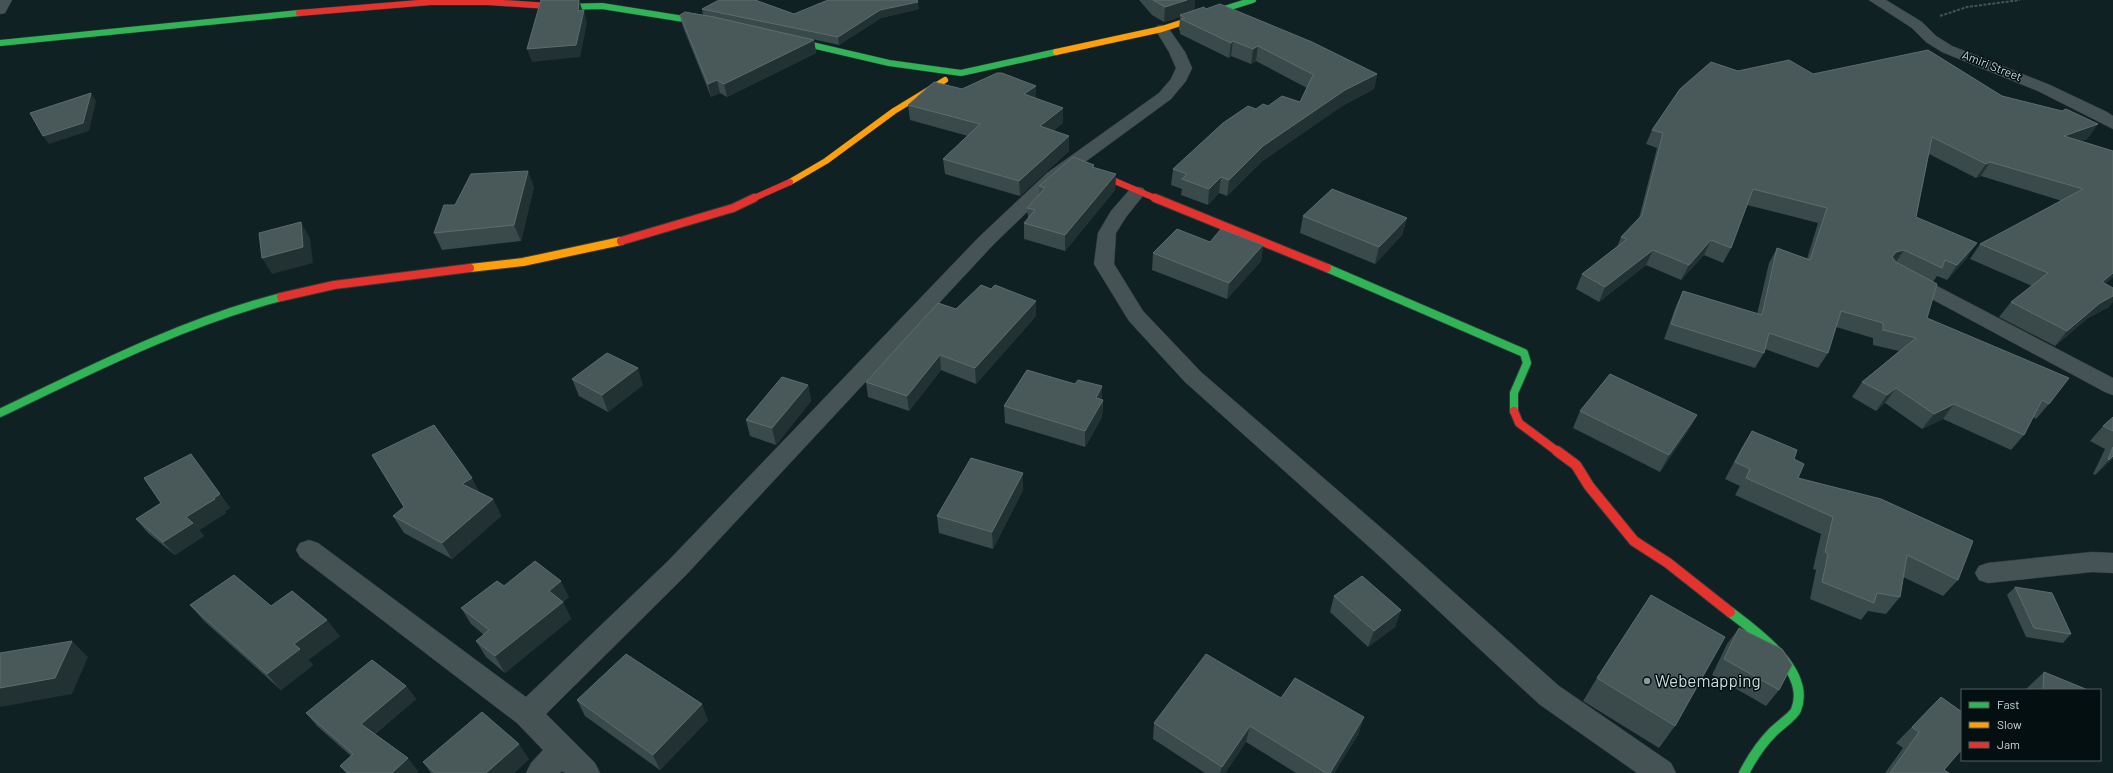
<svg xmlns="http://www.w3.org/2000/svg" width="2113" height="773" font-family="Barlow,sans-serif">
  <rect width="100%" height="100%" fill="#0f2123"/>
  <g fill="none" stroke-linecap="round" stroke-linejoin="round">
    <!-- street casing -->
    <g stroke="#303d3e" stroke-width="1">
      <g id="street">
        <path d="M0 0H12L5 13 0 14Z"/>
        <path d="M1869 0H1886L1922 22 1936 36 1952 46 2050 85 2107 112 2113 116V129L2038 91 1942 52 1926 42 1912 28Z"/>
        <path d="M1162 25 1167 26 1169 29 1185 52 1192 68 1186 81 1171 99 1059 181 993 245 686 575 546 714 595 763 600 773H565L562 771 560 773H526L531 763 543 750 517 723 300 557 296 550 300 543 309 540 318 543 526 697 668 561 979 237 1047 173 1159 93 1171 79 1176 68 1169 52 1155 29 1157 26Z"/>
        <path d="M1137 187 1143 188 1146 192 1126 217 1116 233 1114 264 1143 311 1201 372 1394 539 1559 686 1671 763 1676 773H1637L1539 704 1376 553 1185 382 1129 321 1094 264 1098 233 1111 211 1131 188Z"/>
        <path d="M1909 273 1916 275 2113 378V395L2105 392 1902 283 1899 279 1902 275Z"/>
        <path d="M2092 552 2113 553V573L2092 572 1988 583 1979 580 1975 573 1979 566 1988 563Z"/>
      </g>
    </g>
    <!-- fast-far2 casing -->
    <g stroke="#303d3e" stroke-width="7">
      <g id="fast-far2">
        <path d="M563 7 602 6 709 23"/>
        <path d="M1205 15 1253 0"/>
        <path d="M786 39 889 63 961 73 1056 52"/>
        <path d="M0 43 299 13"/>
      </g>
    </g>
    <!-- fast-far1 casing -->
    <g stroke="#303d3e" stroke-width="10">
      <g id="fast-far1">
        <path d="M1327 268 1524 353 1527 363 1514 393V411"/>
        <path d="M0 413C92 369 182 323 281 297"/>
      </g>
    </g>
    <!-- fast casing -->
    <g stroke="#303d3e" stroke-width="12">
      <path id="fast" d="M1730 612C1755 631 1812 671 1796 710 1794 716 1777 727 1772 733 1760 745 1752 758 1744 773"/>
    </g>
    <!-- slow-far1 casing -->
    <g stroke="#303d3e" stroke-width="7">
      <g id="slow-far1">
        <path d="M1056 52 1162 29 1205 15"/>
        <path d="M790 182 826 161 894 111 945 80"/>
      </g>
    </g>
    <!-- slow casing -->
    <g stroke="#303d3e" stroke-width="10">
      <path id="slow" d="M470 268 523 262 621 241"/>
    </g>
    <!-- jam-far2 casing -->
    <g stroke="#303d3e" stroke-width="7">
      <g id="jam-far2">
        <path d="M299 13 431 2H488L563 7"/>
        <path d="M1089 170 1157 199"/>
        <path d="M752 199 790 182"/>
      </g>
    </g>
    <!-- jam-far1 casing -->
    <g stroke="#303d3e" stroke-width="10">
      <g id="jam-far1">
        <path d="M1155 198 1327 268"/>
        <path d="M621 241 733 208 754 198"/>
        <path d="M281 297 334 285 470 268"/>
        <path d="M1514 411 1519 423 1558 452"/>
      </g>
    </g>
    <!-- jam casing -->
    <g stroke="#303d3e" stroke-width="12">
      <path id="jam" d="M1557 451 1576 465 1589 486 1634 541 1668 563 1730 612"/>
    </g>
    <!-- path -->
    <path stroke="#485355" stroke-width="2" stroke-dasharray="3 1.5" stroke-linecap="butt" d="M1940 16 1967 7 2020 0"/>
    <!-- street -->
    <use href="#street" fill="#465354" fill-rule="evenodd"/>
    <!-- fast-far2 -->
    <use href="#fast-far2" stroke="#30b455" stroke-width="6"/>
    <!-- fast-far1 -->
    <use href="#fast-far1" stroke="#30b455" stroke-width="8"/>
    <!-- fast -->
    <use href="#fast" stroke="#30b455" stroke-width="10"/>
    <!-- slow-far1 -->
    <use href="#slow-far1" stroke="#ff9f0a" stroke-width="6"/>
    <!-- slow -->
    <use href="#slow" stroke="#ff9f0a" stroke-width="8"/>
    <!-- jam-far2 -->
    <use href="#jam-far2" stroke="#e5322d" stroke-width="6"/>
    <!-- jam-far1 -->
    <use href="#jam-far1" stroke="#e5322d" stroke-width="8"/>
    <!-- jam -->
    <use href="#jam" stroke="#e5322d" stroke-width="10"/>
  </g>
  <!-- wall -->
  <g fill="#3a4949">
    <path d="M1139 0H1195L1194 11 1206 9 1377 74 1374 89 1342 106 1261 162 1227 196 1219 193 1208 205 1181 195 1182 189 1171 185 1173 169 1256 109 1268 106 1300 102 1307 88 1256 61 1251 64 1231 56 1229 58 1180 34V31L1179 30 1180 17 1164 22 1152 15Z"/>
    <path d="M702 9 794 14 919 9 881 18 839 45 812 39 814 40 816 53 727 97 720 93 711 97 683 27 680 15H703Z"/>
    <path d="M1738 71 1813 74 2002 96 2098 124 2087 139 2081 141 2113 151V277L2105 284 2109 307 2088 318 2055 346 1999 317 2011 302 2032 286 1970 259 1980 244 2062 201 1981 176 1976 178 1929 154 1916 217 1967 258 1947 280 1937 276 1933 282 1927 318 2049 404 2036 419 2033 417 2024 435 2011 450 1943 419 1922 429 1885 403 1876 411 1852 397 1862 382 1899 351 1873 345V338L1836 327 1828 353 1818 368 1765 349 1764 353 1755 368 1664 339 1676 306 1683 291 1757 314 1769 263 1777 248 1807 259 1818 223 1747 205 1731 248 1723 263 1704 255 1681 280 1646 265 1599 302 1576 289 1582 274 1617 247 1621 237 1639 218 1657 148 1646 144 1652 130Z"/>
    <path d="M962 89 1036 98 1063 108V123L1054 130 1069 151 1020 196 945 174 943 159 968 136 910 120 908 105Z"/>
    <path d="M1094 165V168L1116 174 1115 190 1065 251 1024 239V223L1028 218 1027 208 1039 195V186Z"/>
    <path d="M534 187 521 241 442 250 434 233 455 205Z"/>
    <path d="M1303 216 1407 218 1402 235 1375 264 1300 233Z"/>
    <path d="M1210 242 1263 245 1261 261 1227 299 1152 270 1153 253Z"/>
    <path d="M991 289 1036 301V316L976 384 941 370 909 411 868 397 866 382 956 309Z"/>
    <path d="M572 379 643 385 608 412 579 396Z"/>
    <path d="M808 385 811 401 776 445 750 436 746 420Z"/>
    <path d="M1103 400 1102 417 1085 447 1005 423 1004 406Z"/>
    <path d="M1580 411 1697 415 1688 431 1660 472 1573 428Z"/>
    <path d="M2113 417V458L2095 475 2093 474 2105 449 2090 441 2103 426Z"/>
    <path d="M1752 431 1794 459 1798 478 1958 580 1943 596 1903 577 1900 597 1886 614 1868 611 1861 620 1810 599 1816 570 1813 569 1821 534 1735 495 1740 486 1725 479 1742 447Z"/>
    <path d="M372 455 480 493 493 499 501 516 452 559 404 533 393 516 404 507Z"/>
    <path d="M201 468 230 508 225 511 226 513 199 530 204 536 175 555 148 533 136 519 161 503Z"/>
    <path d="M1023 473V490L993 549 939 533 937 516Z"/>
    <path d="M504 586 569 597 563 602 571 619 505 673 486 657 476 641 484 635 471 624 461 608Z"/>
    <path d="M2015 587 2071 634 2063 643 2026 637 2007 595Z"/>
    <path d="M1334 596 1401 610 1395 627 1368 647 1330 612Z"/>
    <path d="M190 605 271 606 340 636 308 660 313 665 281 690 204 621Z"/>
    <path d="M1739 628 1779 690 1766 706 1712 675 1727 644Z"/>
    <path d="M2044 672 2088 690H2027V688Z"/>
    <path d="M1597 678 1675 726 1659 748 1583 701Z"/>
    <path d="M406 686 416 699 375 734 418 771 416 773H346L340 766 351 756 317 726 306 713Z"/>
    <path d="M1941 697 1944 770 1949 773H1885L1903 748 1896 743Z"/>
    <path d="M1281 698 1359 733 1334 773H1296L1246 742 1225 773H1205L1153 739 1154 723Z"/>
    <path d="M577 700 708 720 660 770 585 716Z"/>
    <path d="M529 759 514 773H431L423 762Z"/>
  </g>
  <!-- shaded-wall -->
  <g fill="#223233">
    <path d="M579 0 583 12 584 10 587 23 580 57 532 62 527 49 578 11Z"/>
    <path d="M1187 0H1195L1194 12 1180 15V17L1164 22 1165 7Z"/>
    <path d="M918 2 919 9 881 18 839 45 838 37 880 10Z"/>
    <path d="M814 40 816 53 727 97 724 84Z"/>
    <path d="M1233 41 1231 56 1229 58 1231 43Z"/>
    <path d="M1258 46 1256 61 1251 64 1253 49Z"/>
    <path d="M1377 74 1374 89 1342 106 1261 162 1227 196 1229 180 1263 146 1345 90Z"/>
    <path d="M717 80 720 93 711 97 708 84Z"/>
    <path d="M1036 86V101L1024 94Z"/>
    <path d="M91 93 96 101 89 131 49 144 43 136Z"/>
    <path d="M1063 108V123L1040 141V126Z"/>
    <path d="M2098 124 2087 139 2054 150 2064 136Z"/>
    <path d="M1069 136V151L1020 196 1019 181Z"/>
    <path d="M1990 162 1981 176 1976 178 1986 164Z"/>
    <path d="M528 171 534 187 521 241 514 225Z"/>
    <path d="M1116 174 1115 190 1065 251V235Z"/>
    <path d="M1221 177 1219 193 1208 205 1209 189Z"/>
    <path d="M1407 218 1402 235 1375 264 1379 247Z"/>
    <path d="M301 222 310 238 313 263 272 274 262 258Z"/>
    <path d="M1711 240 1704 255 1681 280 1689 265Z"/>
    <path d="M1977 243 1967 258 1947 280 1957 265Z"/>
    <path d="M1263 245 1261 261 1227 299 1229 283Z"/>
    <path d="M1653 250 1646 265 1599 302 1605 287Z"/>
    <path d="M1904 250 1894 265 1892 257 1896 252Z"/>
    <path d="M2113 273V277L2090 297 2102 282Z"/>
    <path d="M2113 296V302L2109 307 2088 318 2055 346 2067 331 2100 303Z"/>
    <path d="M1036 301V316L976 384 975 368Z"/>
    <path d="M940 355 941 370 909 411 907 396Z"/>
    <path d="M638 368 643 385 608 412 602 395Z"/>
    <path d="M808 385 811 401 776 445 772 428Z"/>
    <path d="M1102 386V417L1085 447V431L1096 398Z"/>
    <path d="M1896 388 1885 403 1876 411 1887 395Z"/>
    <path d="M1954 404 1943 419 1922 429 1934 414Z"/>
    <path d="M1697 415 1688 431 1660 472 1669 455Z"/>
    <path d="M2113 456V458L2095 475 2109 460Z"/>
    <path d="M201 468 230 508 225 511 226 513 199 530 204 536 175 555 163 542 186 517Z"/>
    <path d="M1023 473V490L993 549 992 532Z"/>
    <path d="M472 478 481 495 462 484Z"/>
    <path d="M493 499 501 516 452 559 442 543Z"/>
    <path d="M561 581 569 597 563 602 571 619 505 673 495 656 549 591Z"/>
    <path d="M1401 610 1395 627 1368 647 1374 631Z"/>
    <path d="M327 620 340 636 308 660 313 665 281 690 267 674 294 644Z"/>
    <path d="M72 641 88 657 72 694 0 707V688Z"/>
    <path d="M406 686 416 699 371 737 361 724Z"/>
    <path d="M702 704 708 720 660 770 653 755Z"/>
    <path d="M1364 717 1359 733 1334 773H1330Z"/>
    <path d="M1250 726 1246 742 1225 773H1220L1222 767Z"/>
    <path d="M519 744 529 759 514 773H486Z"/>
    <path d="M408 758 418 771 416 773H392Z"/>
  </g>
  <!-- building -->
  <g fill="#495959" stroke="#5d6d6d">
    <path d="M541 0H579L578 11 584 10 576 45 527 49Z"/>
    <path d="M719 0H755L794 14 828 0H917L918 2 880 10 838 37 702 9Z"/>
    <path d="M1153 0H1187L1165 7Z"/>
    <path d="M1220 4 1312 42 1377 74 1345 90 1263 146 1229 180 1221 177 1209 189 1182 179 1187 174 1173 169 1223 123 1248 106 1256 109 1263 104 1268 106 1282 96 1300 102 1312 77 1314 75 1258 46 1253 49 1233 41 1231 43 1181 19 1185 18 1180 15 1204 7 1206 9Z"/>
    <path d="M685 12 714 17 814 40 724 84 717 80 708 84 680 15Z"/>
    <path d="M1928 50 2002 96 2062 111 2066 109 2098 124 2064 136 2113 151V273L2102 282 2113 288V296L2100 303 2067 331 2011 302 2048 273 1980 244 2083 189 1990 162 1986 164 1932 137 1916 217 1977 243 1957 265 1945 260 1942 268 1904 250 1896 252 1892 257 1896 262 1937 284 1927 318 2069 378 2049 404 2042 400 2024 435 1954 404 1934 414 1896 388 1887 395 1862 382 1916 338 1883 330V323L1841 311 1828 353 1769 333 1764 353 1671 324 1683 291 1762 315 1777 248 1810 260 1827 208 1753 189 1731 248 1711 240 1689 265 1653 250 1605 287 1582 274 1627 239 1621 237 1642 215 1663 133 1652 130 1680 89 1711 62 1738 71 1789 60 1813 74Z"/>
    <path d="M997 73H1002L1036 86 1024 94 1063 108 1040 126 1069 136 1019 181 943 159 980 124 908 105 934 82 962 89Z"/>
    <path d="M91 93 83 123 43 136 30 113Z"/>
    <path d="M1073 157 1094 165 1092 167 1116 174 1065 235 1024 223 1035 210 1027 208 1045 188 1039 186Z"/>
    <path d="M528 171 514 225 434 233 444 205H455L471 174Z"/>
    <path d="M1332 189 1407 218 1379 247 1303 216Z"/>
    <path d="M301 222 303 247 262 258 259 233Z"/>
    <path d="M1177 229 1210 242 1221 229 1263 245 1229 283 1153 253Z"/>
    <path d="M981 285 991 289 995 285 1036 301 975 368 940 355 907 396 866 382 938 303 956 309Z"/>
    <path d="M607 353 638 368 602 395 572 379Z"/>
    <path d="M1027 370 1075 384 1078 380 1102 386 1096 398 1103 400 1085 431 1004 406Z"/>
    <path d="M1610 374 1697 415 1669 455 1580 411Z"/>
    <path d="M782 377 808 385 772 428 746 420Z"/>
    <path d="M2113 417V431L2103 426Z"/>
    <path d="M434 425 472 478 462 484 493 499 442 543 393 516 404 507 372 455Z"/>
    <path d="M1752 431 1797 450 1794 459 1804 464 1798 478 1881 499 1973 541 1958 580 1907 555 1900 597 1877 593 1874 603 1822 582 1828 554 1825 552 1833 517 1746 478 1750 469 1735 462Z"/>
    <path d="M2113 447V456L2109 460 2108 459Z"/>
    <path d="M191 454 220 494 214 498 215 499 186 517 193 523 163 542 136 519 161 503 144 478Z"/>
    <path d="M971 458 1023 473 992 532 937 516Z"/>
    <path d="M535 561 561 581 549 591 563 602 495 656 476 641 489 630 461 608 497 581 504 586Z"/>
    <path d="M234 575 271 606 292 591 327 620 294 644 300 649 267 674 190 605Z"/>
    <path d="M1362 576 1401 610 1374 631 1334 596Z"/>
    <path d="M2015 587 2052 593 2071 634 2034 628Z"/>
    <path d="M1651 595 1725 637 1675 726 1597 678Z"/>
    <path d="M1739 628 1782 649 1792 665 1779 690 1724 659Z"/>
    <path d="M72 641 55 678 0 688V653Z"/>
    <path d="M626 654 702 704 653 755 577 700Z"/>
    <path d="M1206 654 1281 698 1295 678 1364 717 1330 773H1326L1250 726 1222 767 1154 723Z"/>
    <path d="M372 660 406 686 361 724 408 758 392 773H348L340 766 353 754 306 713Z"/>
    <path d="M2044 672 2088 690H2043Z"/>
    <path d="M1941 697 1962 712V749L1944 770 1949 773H1890L1919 732 1912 727Z"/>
    <path d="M482 712 519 744 486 773H435L423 762Z"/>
  </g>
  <!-- markers -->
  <circle fill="#889a9b" stroke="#030f10" stroke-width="1.5" cx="1647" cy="681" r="4"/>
  <g text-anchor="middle" stroke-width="3" stroke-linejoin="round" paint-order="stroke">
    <!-- far-street labels -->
    <g font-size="12" fill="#c9dbdc" stroke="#030f10">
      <text transform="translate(1992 66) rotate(22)" y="4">Amiri Street</text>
    </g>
    <!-- near-poi labels -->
    <g font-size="17" fill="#c9dbdc" stroke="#030f10" text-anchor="start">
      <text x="1655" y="687">Webemapping</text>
    </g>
  </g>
  <!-- legend -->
  <rect x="1961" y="689" width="140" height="72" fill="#030f10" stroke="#526162"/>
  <rect x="1969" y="702" width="20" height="6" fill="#30b455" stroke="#526162"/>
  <text x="1997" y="709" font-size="12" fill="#c9dbdc">Fast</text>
  <rect x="1969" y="722" width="20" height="6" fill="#ff9f0a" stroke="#526162"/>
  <text x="1997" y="729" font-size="12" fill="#c9dbdc">Slow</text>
  <rect x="1969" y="742" width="20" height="6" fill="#e5322d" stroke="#526162"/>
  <text x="1997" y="749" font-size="12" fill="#c9dbdc">Jam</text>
</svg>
